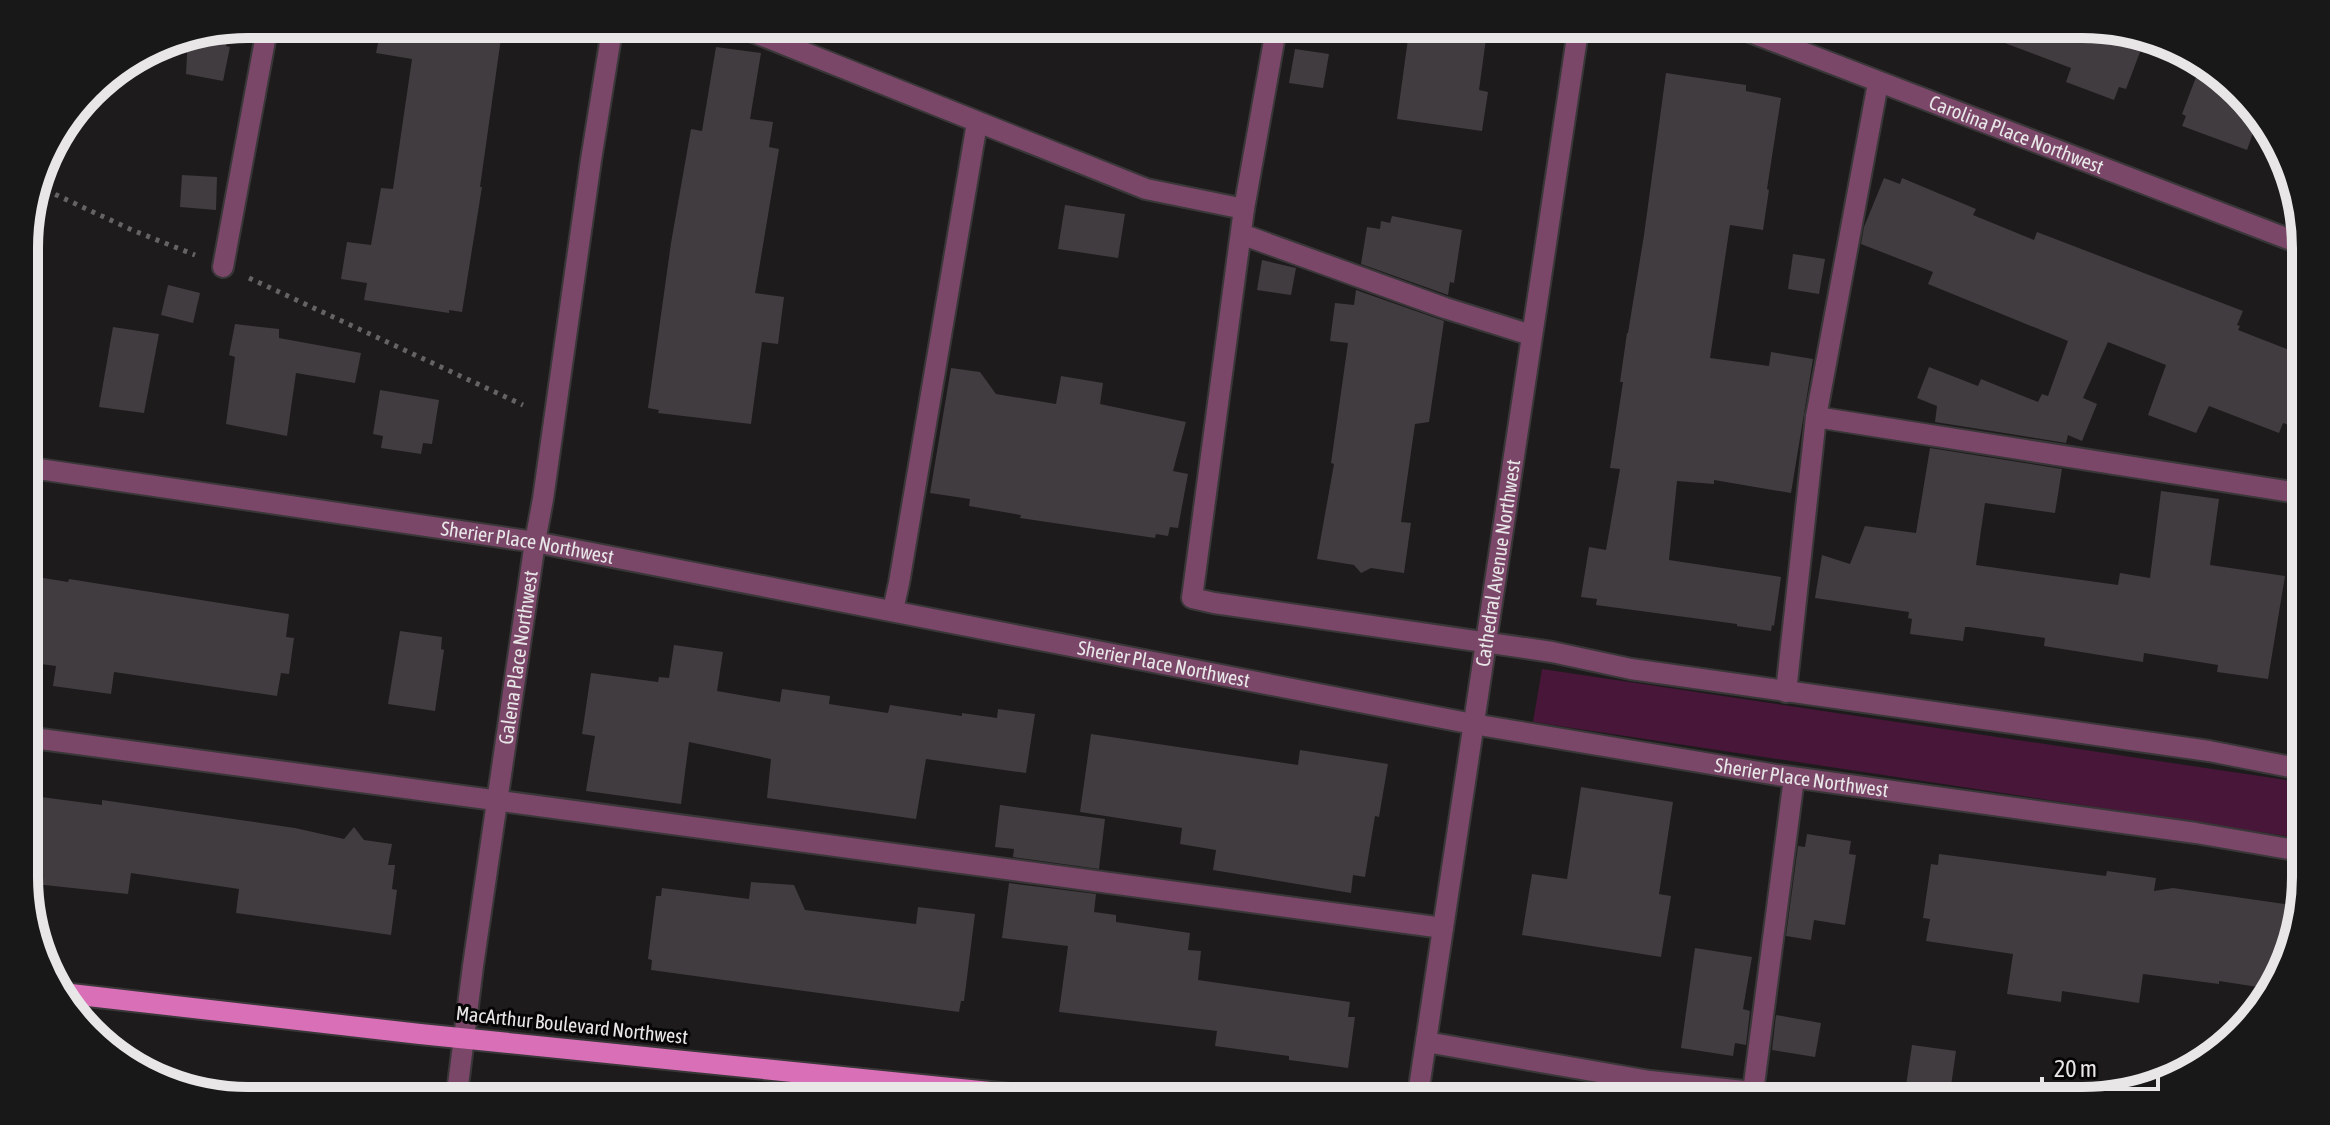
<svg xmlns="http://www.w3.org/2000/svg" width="2330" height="1125" font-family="'Asap Condensed',sans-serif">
  <rect width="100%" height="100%" fill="#1e1b1d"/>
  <!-- green -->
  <path fill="#471638" d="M1542 669 2306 783V839L1533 722Z"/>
  <!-- building -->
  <g fill="#403c3f">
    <path d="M382 24H503L480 187H482L462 312 449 310V313L364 300 367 283 341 279 347 242 371 245 381 188 393 189 412 59 376 53Z"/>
    <path d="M1410 24H1488L1479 90 1488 92 1482 131 1397 119Z"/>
    <path d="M1963 24H2082L2145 39 2126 89 2119 87 2114 100 2066 82 2071 68 1962 27Z"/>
    <path d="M230 28 226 46 230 47 223 81 186 74 188 36Z"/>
    <path d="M716 47 761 53 750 119 773 122 769 147 779 149 755 293 784 297 778 344 762 342 751 424 658 413 659 410 648 408 671 243 691 129 702 131Z"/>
    <path d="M1295 49 1329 54 1323 88 1289 83Z"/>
    <path d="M2201 64 2259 116 2247 150 2182 126 2186 116 2182 114Z"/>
    <path d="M1666 73 1746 85V91L1781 98 1767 189 1769 190 1763 230 1730 225 1710 358 1769 366 1771 352 1813 359 1791 493 1714 480V484L1677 481 1669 560 1781 577 1774 626 1772 625 1771 631 1737 626V624L1596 605 1597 599 1581 597 1589 547 1606 550 1620 469 1610 468 1623 382H1620L1627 333H1628L1644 235Z"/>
    <path d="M182 175 217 177 216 210 180 207Z"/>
    <path d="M1884 178 1900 184 1902 178 1976 209 1973 215 2034 240 2037 232 2243 311 2237 325 2240 326 2238 330 2305 356V403L2297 424 2290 422 2289 425 2283 423 2279 433 2209 406 2196 433 2148 415 2166 365 2108 342 2083 398 2097 404 2082 441 2068 435 2066 443 1935 422 1937 406 1917 398 1929 367 1978 386 1981 379 2038 402 2042 394 2048 396 2068 341 1928 284 1933 272 1861 244 1864 227Z"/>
    <path d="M1065 205 1125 214 1118 258 1058 249Z"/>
    <path d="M1392 216 1462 230 1454 283 1450 282 1448 295 1361 264 1367 227 1380 229 1381 221 1390 223Z"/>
    <path d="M1793 254 1825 259 1819 294 1788 289Z"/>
    <path d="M1262 260 1296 268 1291 295 1257 290Z"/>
    <path d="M168 285 200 293 193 323 161 315Z"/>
    <path d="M1356 290 1444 321 1429 422 1415 424 1401 522 1411 523 1404 573 1371 568 1361 573 1354 565 1317 559 1334 464 1331 463 1348 343 1330 341 1335 303 1354 305Z"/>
    <path d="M235 324 279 329V338L361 353 355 383 296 373 287 436 226 424 235 357 229 355Z"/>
    <path d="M113 327 159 334 144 413 99 407Z"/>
    <path d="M951 368 980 372 996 394 1056 404 1061 376 1103 383 1100 404 1186 422 1173 471 1188 474 1178 528 1170 527 1168 536 1156 534 1155 538 1020 518 1021 515 969 506 970 499 930 493Z"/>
    <path d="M380 390 439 400 432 444 423 443 421 454 381 448 383 436 373 434Z"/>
    <path d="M1930 448 2062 469 2055 513 1985 503 1976 565 2118 585 2120 573 2150 578 2161 491 2219 499 2210 565 2285 576 2268 679 2217 672 2218 665 2144 653 2143 662 2044 646 2045 638 1969 627H1965L1963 641 1910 634 1912 619 1908 618 1909 612 1815 598 1822 555 1850 564 1865 526 1916 533Z"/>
    <path d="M25 575 68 582 69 579 289 614 286 637 294 638 289 674 281 673 277 696 114 672 111 694 53 686 56 666 25 662Z"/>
    <path d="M400 631 442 637 441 649 444 650 435 711 388 704Z"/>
    <path d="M674 645 723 652 717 691 780 702 782 689 830 696 829 704 888 713 890 705 962 716V713L997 718 998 709 1035 714 1026 773 926 759 916 819 767 798 771 759 689 742 681 804 586 791 595 736 582 734 591 673 658 682 659 677 669 678Z"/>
    <path d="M1091 734 1298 765 1300 750 1388 764 1379 817 1375 816 1365 877 1353 875 1351 893 1213 870 1216 850 1180 844 1182 828 1080 812Z"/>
    <path d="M1581 787 1673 802 1659 894 1671 896 1661 957 1522 935 1532 874 1567 879Z"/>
    <path d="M26 795 102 805V800L295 828 344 839 354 827 364 840 392 844 388 865H395L392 889 397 890 391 935 236 913 239 889 131 873 128 894 26 883Z"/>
    <path d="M1000 805 1105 819 1099 869 1013 857 1014 849 995 847Z"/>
    <path d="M1807 834 1851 841 1849 854 1856 855 1845 925 1814 920 1811 940 1786 936 1798 846 1805 847Z"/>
    <path d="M1939 854 2106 876 2107 871 2156 878 2154 891 2173 888 2299 906 2283 976 2271 989 2219 981V984L2143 974 2139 1003 2062 991 2061 1002 2007 994 2013 954 1926 941 1930 919 1923 918 1931 864 1938 865Z"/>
    <path d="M751 882 794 885 805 910 916 924 918 907 975 914 964 1001H961L959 1012 651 970 652 960 648 959 656 896H661L662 888 749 899Z"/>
    <path d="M1009 883 1096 894 1094 912 1116 915V922L1190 933 1188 950 1201 951 1198 980 1350 1002 1348 1017H1355L1348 1068 1289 1060V1056L1215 1046 1217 1031 1059 1012 1068 946 1002 938Z"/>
    <path d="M1695 948 1752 957 1743 1009 1750 1011 1746 1045 1735 1043 1733 1056 1681 1048Z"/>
    <path d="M1776 1015 1821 1023 1815 1057 1772 1050Z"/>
    <path d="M1912 1045 1956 1051 1950 1093 1906 1086Z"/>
  </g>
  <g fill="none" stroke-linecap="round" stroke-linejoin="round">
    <!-- minor casing -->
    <g stroke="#3a3739" stroke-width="24">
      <g id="minor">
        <path d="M733 24 1146 189 1244 209 1277 24"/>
        <path id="s1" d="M1729 24 2304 245"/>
        <path d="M1244 209 1192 598 1214 603 1552 652 1631 669 2209 751 2306 770"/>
        <path d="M1241 234 1445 308 1531 335"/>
        <path d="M223 267 268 24"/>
        <path d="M1816 417 2305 494"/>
        <path id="s2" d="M25 467 535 542 1473 724 1777 775 2196 833 2306 852"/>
        <path d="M893 610 899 583 977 123"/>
        <path d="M1786 692 1816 417 1878 83"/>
        <path d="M26 737 1443 928"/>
        <path d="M2298 769 2306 718"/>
        <path d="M1426 1042 1650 1081 1753 1092 1813 1101"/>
        <path d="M1753 1092 1794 778"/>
        <path id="s3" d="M456 1101 473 966 535 542 543 499 591 160 613 24"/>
        <path id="s4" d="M1417 1101 1579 24"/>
      </g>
    </g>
    <!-- major casing -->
    <g stroke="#3a3739" stroke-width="24">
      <g id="major">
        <path d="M62 993 420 1034 1078 1101"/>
        <path d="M214 1093 291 1101"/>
      </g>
    </g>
    <!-- path -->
    <g stroke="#666365" stroke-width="5" stroke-dasharray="4 6" stroke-linecap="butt">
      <path d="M37 186 132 230 195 255"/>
      <path d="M249 278 523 405"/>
    </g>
    <!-- minor -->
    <use href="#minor" stroke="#7a4769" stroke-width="20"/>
    <!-- major -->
    <use href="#major" stroke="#d970b7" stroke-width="20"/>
  </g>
  <g text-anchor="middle" stroke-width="6" stroke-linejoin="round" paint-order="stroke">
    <!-- street labels -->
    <g font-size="20" fill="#e8e6e7" stroke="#070607">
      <text dy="7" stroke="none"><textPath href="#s1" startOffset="308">Carolina Place Northwest</textPath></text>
      <text dy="7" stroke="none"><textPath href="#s2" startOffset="508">Sherier Place Northwest</textPath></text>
      <text dy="7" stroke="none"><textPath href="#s4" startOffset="544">Cathedral Avenue Northwest</textPath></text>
      <text dy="7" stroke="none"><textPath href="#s3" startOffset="448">Galena Place Northwest</textPath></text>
      <text dy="7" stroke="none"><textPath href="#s2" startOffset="1156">Sherier Place Northwest</textPath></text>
      <text dy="7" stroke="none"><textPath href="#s2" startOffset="1804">Sherier Place Northwest</textPath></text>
      <text transform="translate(572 1025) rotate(6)" y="7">MacArthur Boulevard Northwest</text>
    </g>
  </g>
  <!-- crop -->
  <path d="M0 0H2330V1125H0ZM248 38H2082A210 210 0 0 1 2292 248V877A210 210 0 0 1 2082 1087H248A210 210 0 0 1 38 877V248A210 210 0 0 1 248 38Z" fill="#191819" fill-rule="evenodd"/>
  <path fill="none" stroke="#e8e6e7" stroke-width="10" d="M248 38H2082A210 210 0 0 1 2292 248V877A210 210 0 0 1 2082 1087H248A210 210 0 0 1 38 877V248A210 210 0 0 1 248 38Z"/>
  <!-- scale -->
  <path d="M2042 1077v12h116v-12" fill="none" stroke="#e8e6e7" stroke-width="4"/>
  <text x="2054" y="1077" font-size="24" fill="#e8e6e7" stroke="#070607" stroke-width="6" paint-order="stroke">20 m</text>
</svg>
